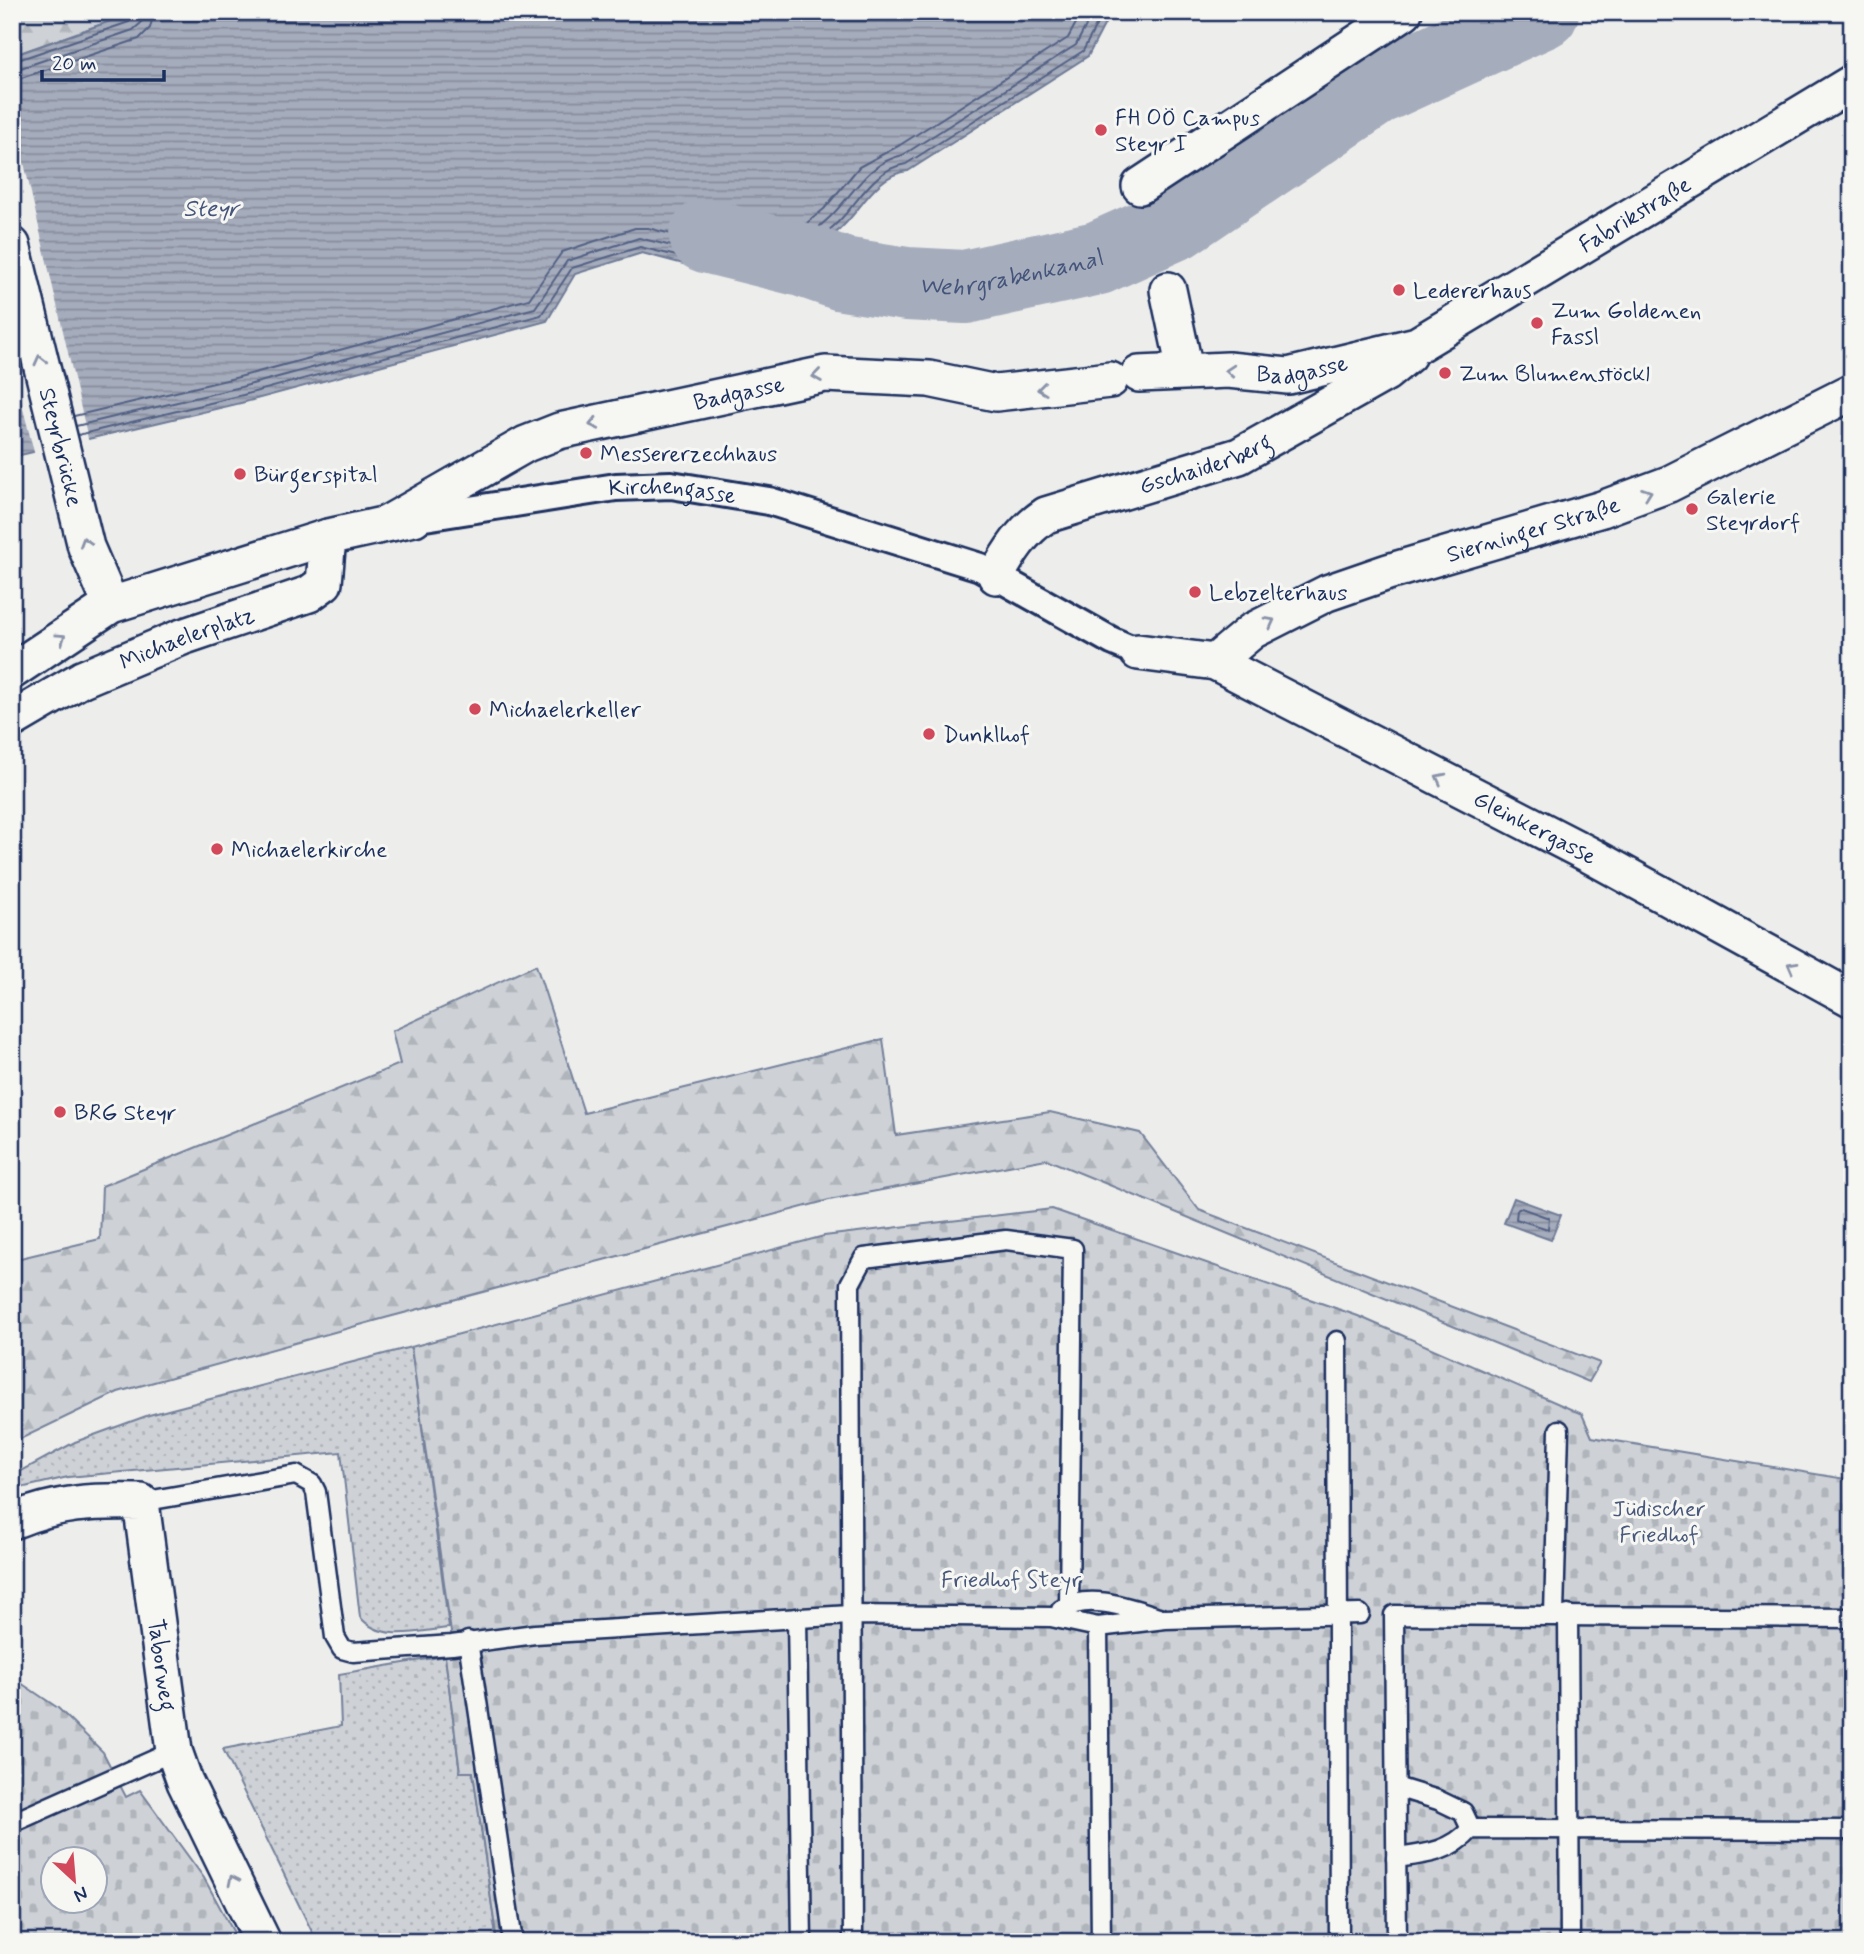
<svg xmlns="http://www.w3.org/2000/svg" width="1864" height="1954" font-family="Mynerve,sans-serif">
  <defs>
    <pattern id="grass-dots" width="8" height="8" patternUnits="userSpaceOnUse" patternTransform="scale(1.75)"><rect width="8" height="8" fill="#ced2d7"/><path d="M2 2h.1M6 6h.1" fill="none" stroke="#b0b5bb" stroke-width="1.8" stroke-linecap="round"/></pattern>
    <pattern id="forest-firs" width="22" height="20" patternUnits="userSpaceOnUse" patternTransform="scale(1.75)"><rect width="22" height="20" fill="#ced2d7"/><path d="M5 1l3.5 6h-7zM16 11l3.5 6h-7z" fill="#b0b5bb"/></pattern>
    <pattern id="cemetery-stones" width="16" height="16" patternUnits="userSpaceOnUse" patternTransform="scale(1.75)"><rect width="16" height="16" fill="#ced2d7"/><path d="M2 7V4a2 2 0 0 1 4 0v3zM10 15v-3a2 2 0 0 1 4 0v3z" fill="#b0b5bb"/></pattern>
    <pattern id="water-rules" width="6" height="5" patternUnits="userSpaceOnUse" patternTransform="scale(1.75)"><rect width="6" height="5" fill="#a5acbc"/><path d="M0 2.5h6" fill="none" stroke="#868c9c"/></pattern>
  </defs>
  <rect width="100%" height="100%" fill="#edeeec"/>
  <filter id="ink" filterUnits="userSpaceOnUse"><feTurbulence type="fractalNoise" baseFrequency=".0143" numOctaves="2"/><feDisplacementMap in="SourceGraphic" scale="14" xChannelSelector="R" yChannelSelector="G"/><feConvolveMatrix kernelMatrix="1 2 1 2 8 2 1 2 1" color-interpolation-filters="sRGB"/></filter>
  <g filter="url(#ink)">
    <!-- grass -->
    <g fill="url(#grass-dots)" stroke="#74809a" stroke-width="2">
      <path d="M411 1347 449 1628C418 1631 382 1643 360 1617L341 1452 68 1477 12 1490V1476L75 1442 149 1415Z"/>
      <path d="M445 1656 460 1772 473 1771 497 1942H317L223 1749 341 1726 339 1674Z"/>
    </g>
    <!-- forest -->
    <g fill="url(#forest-firs)" stroke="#74809a" stroke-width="2">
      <path d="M21 12H136L17 54Z"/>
      <path d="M536 965 584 1113 883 1039 896 1135 1050 1112 1140 1133 1199 1210 1600 1363 1589 1382 1046 1159 829 1200 385 1318 118 1392 12 1443V1260L100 1239 102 1186 400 1064 392 1031Z"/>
    </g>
    <!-- cemetery -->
    <g fill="url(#cemetery-stones)" stroke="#74809a" stroke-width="2" fill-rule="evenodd">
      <path d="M1052 1209 1358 1316 1582 1414 1592 1437 1852 1480V1942H497L473 1772H460L445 1656 454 1654 411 1347 824 1236Z"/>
      <path d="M12 1677 58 1708 103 1752 126 1797 140 1790 204 1878 239 1942H12ZM52 1860H94V1902H52Z"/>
    </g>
    <!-- water -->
    <g fill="url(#water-rules)" stroke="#6e7a96" stroke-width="2">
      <path d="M136 12H1111L1088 56 908 171C877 174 862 208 842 227 821 249 794 268 770 287L642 253 575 274 547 321 245 402 12 457V56Z"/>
      <path d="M1514 1198 1561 1215 1551 1240 1504 1223Z"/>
    </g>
    <!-- pier -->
    <path fill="#edeeec" d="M12 111 89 443 35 456 12 365Z"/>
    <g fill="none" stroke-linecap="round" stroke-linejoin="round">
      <!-- shore -->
      <g stroke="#526184" stroke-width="2">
        <path d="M12 62 129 22 134 12"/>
        <path d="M12 71 133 30 141 23 143 12"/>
        <path d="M12 81 139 39 150 28 154 12"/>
        <path d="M74 416 239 377 529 299 562 252 635 228H648L764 258 824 209 859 167 900 145 1068 38 1082 12"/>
        <path d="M76 426 241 387 535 308 567 261 639 238 766 269C788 253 810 236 830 217 853 195 868 162 903 155L1076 45 1093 12"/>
        <path d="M78 435 243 395 541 315 572 268 640 247 769 279C791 261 816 243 837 223 859 202 873 169 906 164L1083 51 1103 12"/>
        <path d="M1521 1208 1549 1218 1548 1229 1516 1219 1517 1210Z"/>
      </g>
      <!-- river -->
      <path stroke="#a5acbc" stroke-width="74" id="s1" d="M706 236 803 260 843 274 907 284 965 287 1098 258 1176 223 1378 87 1542 12"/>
      <!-- service casing -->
      <g stroke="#1b2f5e" stroke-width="23">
        <g id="service">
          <path d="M1337 1341 1339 1942"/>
          <path d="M141 1502 296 1475 312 1484 316 1492 335 1637 342 1649 353 1652 452 1645 535 1634 850 1615 1051 1617 1098 1627 1165 1619 1360 1614"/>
          <path d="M1061 1610C1089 1592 1129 1608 1159 1617"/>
          <path d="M1554 1614 1559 1430"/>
          <path d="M1568 1615 1570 1942"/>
          <path d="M797 1618 802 1942"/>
          <path d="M1098 1627 1101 1942"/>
          <path d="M468 1641 513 1942"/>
          <path d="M1396 1787 1438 1800 1463 1812 1471 1829"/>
          <path d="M12 1823 174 1751"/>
          <path d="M1396 1858C1426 1854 1451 1852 1471 1829L1852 1830"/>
          <path d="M853 1942 850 1284 864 1258 1006 1240 1073 1249 1069 1605"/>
          <path d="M1397 1942 1394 1615 1852 1618"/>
        </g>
      </g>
      <!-- pedestrian casing -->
      <g stroke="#1b2f5e" stroke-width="32">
        <g id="pedestrian">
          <path id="s2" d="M425 517 616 487 671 485 769 501 980 567 1112 641 1138 652"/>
        </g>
      </g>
      <!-- minor casing -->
      <g stroke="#1b2f5e" stroke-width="40">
        <g id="minor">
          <path d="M1140 186 1404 12"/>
          <path id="s3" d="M12 245 86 547 111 605"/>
          <path d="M1168 290 1185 370"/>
          <path id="s4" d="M1139 374 1228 370 1288 376 1417 345 1852 83"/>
          <path id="s5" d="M390 522 526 444 559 431 825 374 929 379 996 393 1110 380"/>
          <path id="s6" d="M996 576C1010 551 1022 531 1046 515L1239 456 1386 373 1408 355"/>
          <path id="s7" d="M1138 652 1215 662 1588 854 1852 999"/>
          <path id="s8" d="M1215 662 1252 631 1327 593 1388 572 1602 509 1669 484 1852 392"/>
          <path d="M12 671 111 605 328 537 414 518"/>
          <path id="s9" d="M12 720 82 679 182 637 309 594 324 583 328 537"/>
          <path id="s10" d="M12 1521C59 1502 91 1501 141 1502L174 1751 185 1782 263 1942"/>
        </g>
      </g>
      <!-- service -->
      <use href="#service" stroke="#f6f6f2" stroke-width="18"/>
      <!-- pedestrian -->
      <use href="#pedestrian" stroke="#f6f6f2" stroke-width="26"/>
      <!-- minor -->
      <use href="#minor" stroke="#f6f6f2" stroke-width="35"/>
    </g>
    <!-- one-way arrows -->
    <defs><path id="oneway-chevron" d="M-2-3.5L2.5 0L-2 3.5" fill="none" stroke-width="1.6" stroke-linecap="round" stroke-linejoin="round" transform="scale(1.75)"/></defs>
    <g stroke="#8892a8">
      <use href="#oneway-chevron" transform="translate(40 360) rotate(-104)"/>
      <use href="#oneway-chevron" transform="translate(1230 371) rotate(-176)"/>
      <use href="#oneway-chevron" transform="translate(817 376) rotate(172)"/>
      <use href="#oneway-chevron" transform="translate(1042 389) rotate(173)"/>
      <use href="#oneway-chevron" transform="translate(594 424) rotate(167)"/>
      <use href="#oneway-chevron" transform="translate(1647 493) rotate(-20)"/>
      <use href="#oneway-chevron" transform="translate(85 542) rotate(-107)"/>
      <use href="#oneway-chevron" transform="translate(1270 622) rotate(-28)"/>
      <use href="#oneway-chevron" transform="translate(61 638) rotate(-34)"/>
      <use href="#oneway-chevron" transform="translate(1440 778) rotate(-153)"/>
      <use href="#oneway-chevron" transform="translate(1792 966) rotate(-151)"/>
      <use href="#oneway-chevron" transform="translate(233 1880) rotate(-116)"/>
    </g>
  </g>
  <!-- markers -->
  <g fill="#d1495b" stroke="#f6f6f2" stroke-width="2.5">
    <circle cx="1101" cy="130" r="7"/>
    <circle cx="1399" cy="290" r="7"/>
    <circle cx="1537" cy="323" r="7"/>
    <circle cx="1445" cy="373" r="7"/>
    <circle cx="586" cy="453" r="7"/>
    <circle cx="240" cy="474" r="7"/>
    <circle cx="1692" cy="509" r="7"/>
    <circle cx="1195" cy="592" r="7"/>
    <circle cx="475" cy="709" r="7"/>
    <circle cx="929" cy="734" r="7"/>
    <circle cx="217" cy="849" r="7"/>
    <circle cx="60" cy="1112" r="7"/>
  </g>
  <g text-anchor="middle" stroke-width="6" stroke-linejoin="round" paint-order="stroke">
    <!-- poi labels -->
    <g font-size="23" fill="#1b2f5e" stroke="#f6f6f2" text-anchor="start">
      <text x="1115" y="125">FH OÖ Campus<tspan x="1115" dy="26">Steyr I</tspan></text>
      <text x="1413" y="298">Ledererhaus</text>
      <text x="1551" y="318">Zum Goldenen<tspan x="1551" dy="26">Fassl</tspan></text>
      <text x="1459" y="381">Zum Blumenstöckl</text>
      <text x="600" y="461">Messererzechhaus</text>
      <text x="254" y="482">Bürgerspital</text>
      <text x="1706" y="504">Galerie<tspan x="1706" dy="26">Steyrdorf</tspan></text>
      <text x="1209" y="600">Lebzelterhaus</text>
      <text x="489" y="717">Michaelerkeller</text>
      <text x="943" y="742">Dunklhof</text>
      <text x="231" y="857">Michaelerkirche</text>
      <text x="74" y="1120">BRG Steyr</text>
    </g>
    <!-- street labels -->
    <g font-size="23" fill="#1b2f5e" stroke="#f6f6f2">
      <text dy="8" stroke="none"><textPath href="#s4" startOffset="536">Fabrikstraße</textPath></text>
      <text dy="8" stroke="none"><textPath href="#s4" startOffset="164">Badgasse</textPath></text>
      <text dy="8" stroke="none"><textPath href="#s5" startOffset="376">Badgasse</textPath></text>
      <text dy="8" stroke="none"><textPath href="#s3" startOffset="208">Steyrbrücke</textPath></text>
      <text dy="8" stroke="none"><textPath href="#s6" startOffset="247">Gschaiderberg</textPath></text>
      <text dy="8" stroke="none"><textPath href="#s2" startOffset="250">Kirchengasse</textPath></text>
      <text dy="8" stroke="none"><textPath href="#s8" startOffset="348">Sierninger Straße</textPath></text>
      <text dy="8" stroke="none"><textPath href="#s9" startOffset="194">Michaelerplatz</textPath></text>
      <text dy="8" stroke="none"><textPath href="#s7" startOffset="438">Gleinkergasse</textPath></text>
      <text dy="8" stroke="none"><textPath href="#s10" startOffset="296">Taborweg</textPath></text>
    </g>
    <!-- park labels -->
    <g font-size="23" fill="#48587c" stroke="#f6f6f2">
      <text x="1659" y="1516">Jüdischer<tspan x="1659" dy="26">Friedhof</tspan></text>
      <text x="1011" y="1587">Friedhof Steyr</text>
    </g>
    <!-- water labels -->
    <g font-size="24" font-style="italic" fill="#44547a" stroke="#f6f6f2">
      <text x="211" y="216">Steyr</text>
      <text dy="8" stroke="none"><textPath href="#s1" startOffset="312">Wehrgrabenkanal</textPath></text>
    </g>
  </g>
  <!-- margin -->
  <rect width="1864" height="1954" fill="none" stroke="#f6f6f2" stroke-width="42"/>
  <rect x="21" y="21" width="1822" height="1912" fill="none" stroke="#1b2f5e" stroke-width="2.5" filter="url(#ink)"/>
  <!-- north arrow -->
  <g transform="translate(74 1880) rotate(154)"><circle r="33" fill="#f6f6f2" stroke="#9ea6b7" stroke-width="2"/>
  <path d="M0-5L12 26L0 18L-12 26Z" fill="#d1495b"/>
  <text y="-10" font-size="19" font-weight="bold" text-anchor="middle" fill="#1b2f5e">N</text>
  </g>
  <!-- scale -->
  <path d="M42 70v10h122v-10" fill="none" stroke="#1b2f5e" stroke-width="3.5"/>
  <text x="52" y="70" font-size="21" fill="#1b2f5e" stroke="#f6f6f2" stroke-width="5" paint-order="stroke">20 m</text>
</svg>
